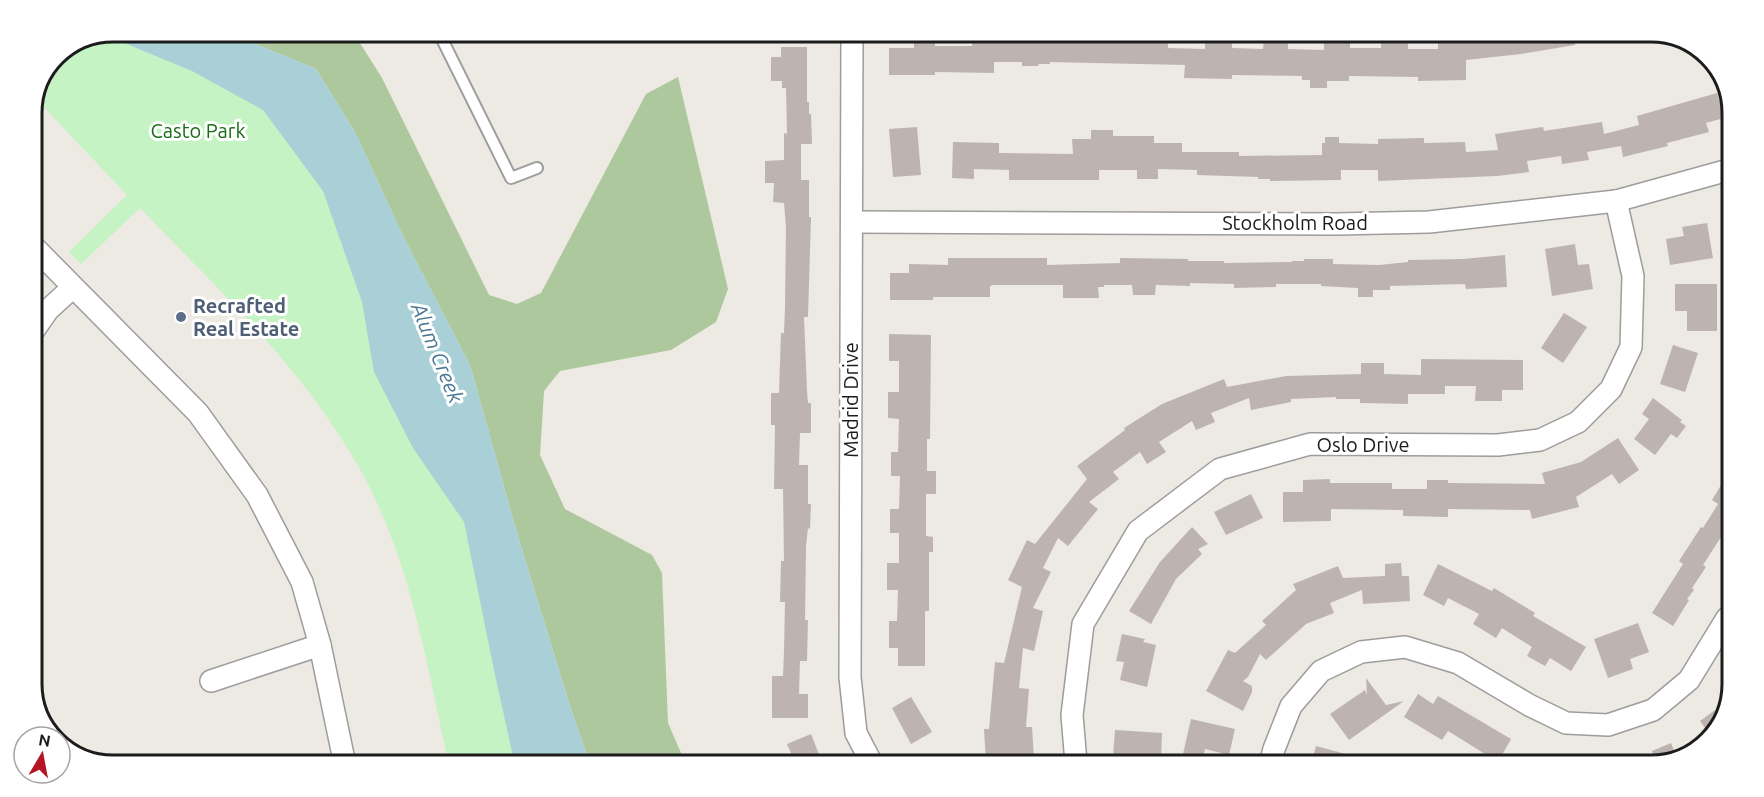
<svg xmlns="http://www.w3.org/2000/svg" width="1764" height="797" font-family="Ubuntu,sans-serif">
  <rect width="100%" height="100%" fill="#ede9e3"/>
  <!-- forest -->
  <path fill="#adc89c" d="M227 32H353L382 78 489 295 517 304 541 293 646 94 678 77 728 289 716 322 671 350 560 371 544 391 540 455 565 509 652 555 662 573 668 723 685 762 589 761 570 706 517 533 470 365 403 236 356 134 316 69Z"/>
  <!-- park -->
  <path fill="#c5f3c4" d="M113 32 266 52 470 476 543 761H448C427 663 410 560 361 471 305 370 219 290 140 208L81 264 69 252 127 195 36 99 56 55Z"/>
  <!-- water -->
  <path fill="#a8d0d6" d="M113 32H227L316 69 356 134 403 236 470 365 517 533 570 706 589 761H514L494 670 464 522 413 448 374 372 362 302 323 191 263 110 192 71 105 35Z"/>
  <!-- building -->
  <g fill="#bdb4b0">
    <path d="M973 36 1023 40V37L1168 39V48L1205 49V38L1232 39V48L1263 49 1264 40H1288V49L1324 50V39H1350V48H1381V41H1408V49H1438V38L1481 37H1575V45L1521 54 1466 60V80L1418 81V77L1349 76V81H1327V88H1310V80H1302V76L1232 75V79L1184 78 1185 65 1050 62V64H1039L1038 66H1022V62H994V73L935 72V75H889V48H914V38H935V46H972Z"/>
    <path d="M781 47H807V102H809V114H811L812 144H801V180H809V217H811L808 317H804L807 391 808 403H811V433H800L799 465H808V504H811L810 529 808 528 806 546 805 620H808L807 661H800L799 694H808V718H772V676H783L784 651 785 602H780L781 561H784L783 489H774L775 425H771V393H779L781 333H784L785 307 786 227 784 203 773 202 774 183H765V161L784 160V133L787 134 786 88H782V81H771V57H781Z"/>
    <path d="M1717 93 1724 118 1706 123 1709 132 1667 143 1668 146 1623 157 1621 146 1587 152 1589 160 1562 164 1561 156 1527 161 1529 172 1497 176 1378 181V170H1341V180L1270 181V179H1258V177L1197 175V170L1158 169V179H1137V170H1099V180H1009V170L974 169V179L952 178 953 142 999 143V153L1073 154 1072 139H1091V130H1113V136H1154V143H1182V152H1239V156L1322 155V143H1325V137H1339V143L1378 144V139L1424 138V143L1465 142 1466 152 1498 150 1495 134 1543 127 1544 131 1602 122 1604 134 1639 125 1637 116Z"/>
    <path d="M917 127 921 175 893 177 889 129Z"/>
    <path d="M1707 223 1713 258 1670 265 1666 239 1684 236 1682 227Z"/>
    <path d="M1575 244 1578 265 1589 264 1593 289 1552 296 1545 249Z"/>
    <path d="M1505 255 1507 287 1466 289 1465 284 1390 286V290H1373V297H1358V288L1321 286V284H1276V287L1234 288V284L1190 283V286L1156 285 1155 295H1133L1132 285H1104V287H1098L1099 298H1063V285H993L990 286V297H933V300H890V273H909V264L948 265V258H1047V265L1120 263V258L1188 259V261H1224V263L1292 262V261H1304V259H1333V264L1379 265 1408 262V260L1463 259Z"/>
    <path d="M1675 284H1717V331H1687V311H1675Z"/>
    <path d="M1564 313 1587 327 1563 363 1541 348Z"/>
    <path d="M889 334 931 335 930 439H927V471H936V494H926V536L933 537V552H929V611H925V666H898V648H889V621H897L898 590H887V563H899V533H890V509H899L900 476H891V452H898L899 419 888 418V392H899V361H889Z"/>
    <path d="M1673 345 1698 353 1685 392 1660 384Z"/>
    <path d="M1421 359 1523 360V390H1502V401H1475L1476 386H1445V394H1408V404L1360 403V399H1336V397L1291 399V402L1251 410 1249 398 1211 413 1215 422 1196 430 1192 421 1159 442 1166 452 1147 464 1140 452 1113 472 1119 479 1089 502 1098 509 1068 546 1058 538 1043 568 1051 572 1033 608 1043 611 1034 651 1023 648 1019 688 1029 689 1026 727H1032L1034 758 1013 759V763H986L984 729H989L995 662 1004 663 1022 587 1008 580 1027 540 1035 544 1087 479 1077 466 1125 430 1124 428 1162 404 1224 379 1227 387 1286 376 1361 374V363H1384V374L1421 375Z"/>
    <path d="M1653 398 1682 420 1680 422 1686 426 1677 438 1671 434 1655 455 1634 439 1649 419 1642 414Z"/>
    <path d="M1618 438 1639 470 1619 484 1612 474 1576 497 1579 507 1532 519 1530 510 1448 509V517L1403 516V510L1331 509V521L1283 522V492H1303V480L1330 479V483H1392V489H1427V480H1448V483L1545 484 1542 473 1581 462Z"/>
    <path d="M1729 472 1728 526 1703 565 1706 567 1692 588 1694 590 1687 599 1689 600 1673 626 1652 613 1683 564 1679 561 1701 527 1703 528 1718 504 1712 500Z"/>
    <path d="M1251 494 1263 518 1226 535 1214 512Z"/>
    <path d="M1192 527 1208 544 1198 549 1202 554 1176 579 1151 624 1129 611 1160 562Z"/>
    <path d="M1401 563 1402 576H1409L1410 601 1363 604 1362 590 1330 603 1334 613 1306 624 1266 660 1260 654 1248 677 1243 681 1252 686V692L1243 711 1206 691 1228 650 1235 653 1266 625 1262 621 1296 590 1293 584 1338 566 1343 578 1385 576V564Z"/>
    <path d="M1438 564 1492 591 1494 588 1535 613 1533 616 1586 647 1571 671 1550 658 1545 666 1527 656 1532 647 1502 628 1496 638 1473 624 1479 614 1448 598 1444 606 1423 595Z"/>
    <path d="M1638 623 1649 652 1630 659 1633 669 1608 678 1594 639Z"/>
    <path d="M1122 634 1145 639 1143 642 1156 645 1147 687 1120 680 1124 662 1116 661Z"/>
    <path d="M1366 678 1386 705 1404 701 1349 740 1330 714 1365 690 1367 695Z"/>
    <path d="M1418 694 1433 704 1438 696 1511 739 1498 762 1448 731 1442 740 1404 717Z"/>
    <path d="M911 697 932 732 911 744 892 708Z"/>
    <path d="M1726 702V715L1710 735 1700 721Z"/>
    <path d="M1191 719 1235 729 1229 755 1205 749 1203 759 1183 754Z"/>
    <path d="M1115 730 1162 733 1161 760 1113 757Z"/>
    <path d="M811 734 822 762H795L787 744Z"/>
    <path d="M1671 743 1677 758 1657 764 1652 751Z"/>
    <path d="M1316 746 1368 760 1367 764H1311Z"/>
  </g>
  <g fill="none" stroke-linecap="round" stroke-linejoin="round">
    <!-- service casing -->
    <g stroke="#9d9d9d" stroke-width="14">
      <path id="service" d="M439 33 511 178 537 168"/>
    </g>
    <!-- minor casing -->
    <g stroke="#9d9d9d" stroke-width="24">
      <g id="minor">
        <path d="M852 34 850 677 856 733 871 762"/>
        <path d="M852 222 1337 224 1429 222 1616 201 1732 169"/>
        <path d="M32 245 198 413 257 495 302 582 320 645 344 760"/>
        <path d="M32 333 48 310 72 288"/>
        <path d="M211 681 320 645"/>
        <path d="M1076 763 1072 715 1083 624 1138 531 1220 469 1310 444 1498 445 1540 440 1578 422 1611 389 1631 347 1633 276 1616 201"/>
        <path d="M1270 764 1274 749 1291 706 1321 671 1361 652 1405 647 1458 663 1529 705 1566 723 1608 725 1653 710 1689 680 1727 618"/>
      </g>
    </g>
    <!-- service -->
    <use href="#service" stroke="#fff" stroke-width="10"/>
    <!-- minor -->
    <use href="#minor" stroke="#fff" stroke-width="21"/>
  </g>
  <!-- markers -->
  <circle fill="#5c6f8a" stroke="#fff" stroke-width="2" cx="181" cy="317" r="6"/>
  <g text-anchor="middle" stroke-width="6" stroke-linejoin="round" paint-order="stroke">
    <!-- park labels -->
    <g font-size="20" fill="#186e16" stroke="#fff">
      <text x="198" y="138">Casto Park</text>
    </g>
    <!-- street labels -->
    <g font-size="20" fill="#1c1c1c" stroke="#fff">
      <text x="1295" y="230">Stockholm Road</text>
      <text transform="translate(851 400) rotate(-90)" y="7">Madrid Drive</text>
      <text x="1363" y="452">Oslo Drive</text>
    </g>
    <!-- service labels -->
    <g font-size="20" font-weight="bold" fill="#4e5e75" stroke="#fff" text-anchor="start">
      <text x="193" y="313">Recrafted<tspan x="193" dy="23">Real Estate</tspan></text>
    </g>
    <!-- water labels -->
    <g font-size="21" font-style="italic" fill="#4c7793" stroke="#fff">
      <text transform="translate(437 353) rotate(68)" y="7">Alum Creek</text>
    </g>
  </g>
  <!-- crop -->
  <path d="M0 0H1764V797H0ZM113 42H1651A71 71 0 0 1 1722 113V684A71 71 0 0 1 1651 755H113A71 71 0 0 1 42 684V113A71 71 0 0 1 113 42Z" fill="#fff" fill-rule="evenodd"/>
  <path fill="none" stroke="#1c1c1c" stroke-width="3" d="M113 42H1651A71 71 0 0 1 1722 113V684A71 71 0 0 1 1651 755H113A71 71 0 0 1 42 684V113A71 71 0 0 1 113 42Z"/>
  <!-- north arrow -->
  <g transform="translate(42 755) rotate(10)"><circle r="28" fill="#ffffff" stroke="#a4a4a4" stroke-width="1.5"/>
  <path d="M0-4.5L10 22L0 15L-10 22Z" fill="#b41524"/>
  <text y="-9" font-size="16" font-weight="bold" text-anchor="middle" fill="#1c1c1c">N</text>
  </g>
</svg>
